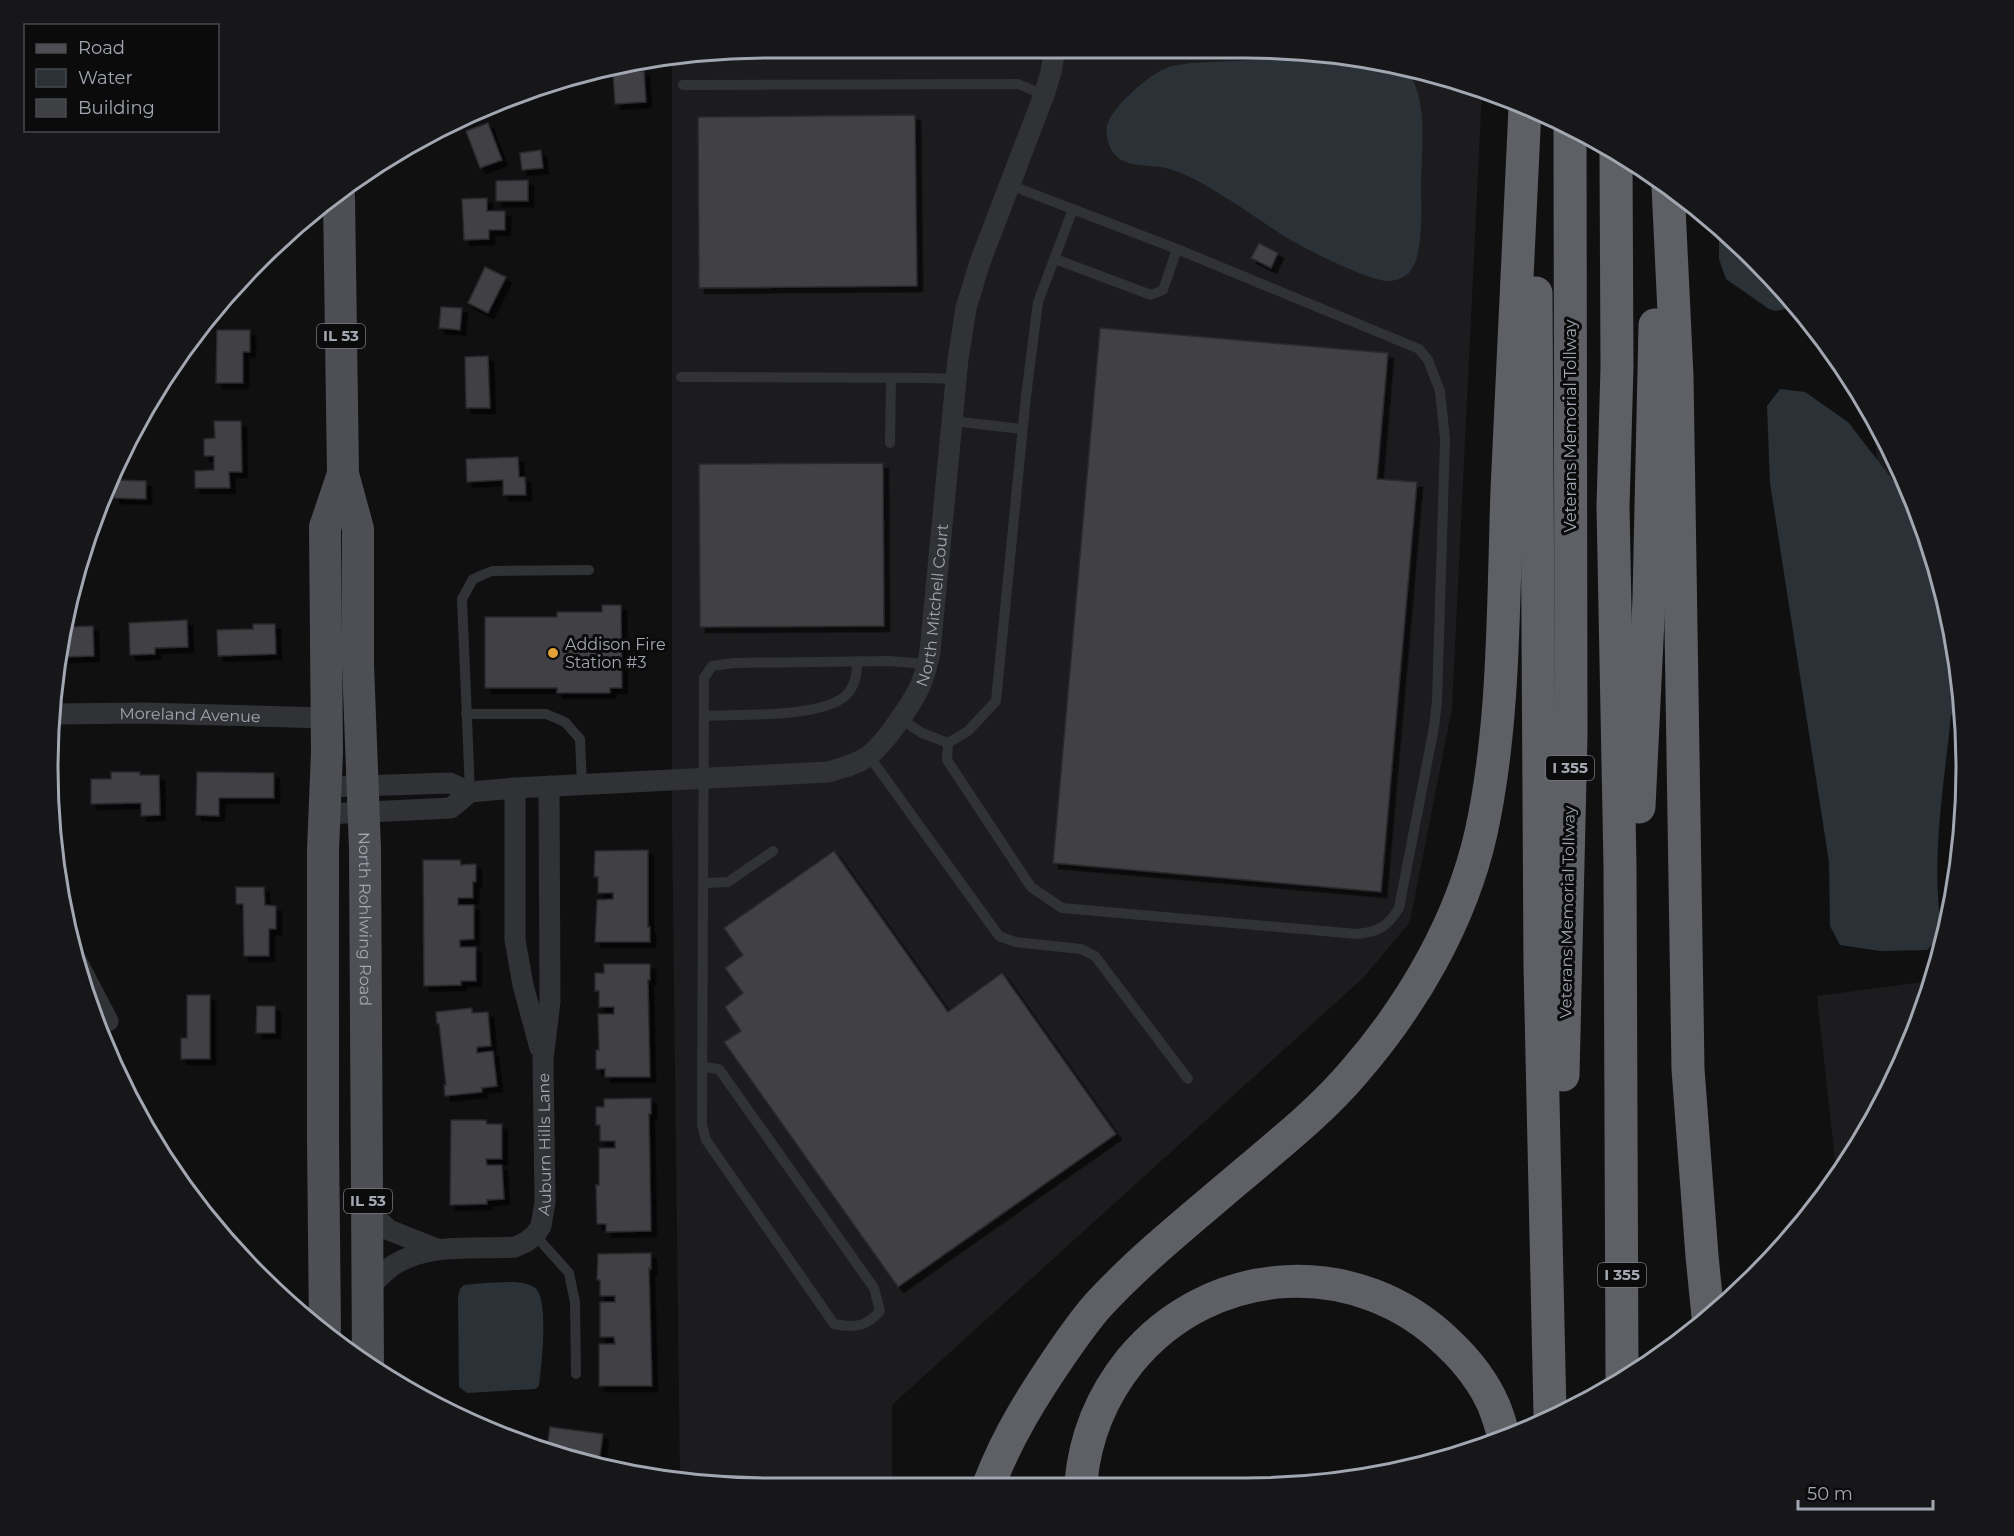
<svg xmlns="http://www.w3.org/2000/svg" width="2014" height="1536" font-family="Montserrat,sans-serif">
  <defs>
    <filter id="shadow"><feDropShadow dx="5.5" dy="5.5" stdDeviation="0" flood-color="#0009"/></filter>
  </defs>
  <rect width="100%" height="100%" fill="#101011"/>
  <!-- built -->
  <g fill="#1c1c1e">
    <path d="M768 48 1293 50 1433 73 1482 91 1452 708 1410 922 1364 977 892 1405V1482H680L672 821V61Z"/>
    <path d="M1875 426 1906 482 1878 484Z"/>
    <path d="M1930 981 1911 1044 1844 1168 1837 1177 1817 996Z"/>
  </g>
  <!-- water -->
  <g fill="#2a3238">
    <path d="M1333 56 1404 68C1430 93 1421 152 1421 186 1421 208 1425 264 1405 276 1400 279 1393 281 1387 281 1367 280 1303 248 1284 236 1263 223 1244 208 1223 196 1206 185 1186 173 1166 168 1148 164 1124 169 1112 151 1108 144 1105 133 1107 125 1113 106 1150 73 1169 67 1176 65 1184 64 1192 63Z"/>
    <path d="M1719 230 1787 293 1797 306 1776 311 1769 309 1726 279 1719 259Z"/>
    <path d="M1780 389 1805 392 1848 422 1902 492 1911 493 1952 628 1960 711 1951 715C1944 787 1930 861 1942 933L1927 950 1880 951 1840 945 1830 926 1829 862 1770 483 1767 406Z"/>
    <path d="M484 1283C498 1283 521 1279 534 1287 550 1296 541 1368 539 1386L535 1389 467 1393 459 1387 458 1297 460 1289 464 1285Z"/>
  </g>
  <!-- building -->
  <g fill="#3f4044" stroke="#2a2a2d" stroke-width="1.5" filter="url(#shadow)">
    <path d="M644 71 646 102 615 104 613 72Z"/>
    <path d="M915 115 917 286 699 288 698 117Z"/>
    <path d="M488 123 502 160 480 168 466 131Z"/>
    <path d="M541 150 543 168 522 170 520 153Z"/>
    <path d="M528 180V201H496V181Z"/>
    <path d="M487 198V211H505V230H489V239L464 240 462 199Z"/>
    <path d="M1259 243 1278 253 1271 268 1251 258Z"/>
    <path d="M485 267 506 277 488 313 468 303Z"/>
    <path d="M441 307 462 308 460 330 439 328Z"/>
    <path d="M1100 328 1388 353 1377 479 1417 482 1381 892 1053 863Z"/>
    <path d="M217 330H250V352H243V383H216Z"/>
    <path d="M488 356 490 408H466L465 357Z"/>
    <path d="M214 421H241L242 472H229L230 488H195V471L214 470V456H204V439L215 438Z"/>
    <path d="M518 457 519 477H525L526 495H503V480L467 482 466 459Z"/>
    <path d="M883 463 884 626 700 627 699 464Z"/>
    <path d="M115 480 146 481V499L114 498Z"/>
    <path d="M602 605H621L622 688H610V693H557V688H485V617H557V612H602Z"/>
    <path d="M187 620 188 647 155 648V654L130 655 129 623Z"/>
    <path d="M253 624H275L276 654 218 656 217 630 253 629Z"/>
    <path d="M93 626 94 656 63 657 67 627Z"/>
    <path d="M111 772H140V775H159L160 815 141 816V803L91 804V779H111Z"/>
    <path d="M197 772 274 773V798H219V816L196 815Z"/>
    <path d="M648 850V927H650V942H595L597 900 613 899V893H598V877H594L595 851Z"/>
    <path d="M834 851 948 1012 1002 973 1116 1134 898 1287 724 1042 741 1031 725 1007 743 993 725 968 743 955 724 928Z"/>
    <path d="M423 860H460L461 865 476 864V882H473V898H458V905H474V939L460 940V947H476V981H461V985L424 986Z"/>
    <path d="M236 887H264L265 905 276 906V929H269V956H244L243 904H236Z"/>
    <path d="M604 964H650V980H648L650 1077H605V1069H596V1050H599L598 1014H614V1007H599V991H595V973H604Z"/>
    <path d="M187 995H210V1059H181V1038H187Z"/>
    <path d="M257 1006H275V1033H256Z"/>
    <path d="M472 1008V1013L488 1012 491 1046 477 1047V1053L493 1051 497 1086 482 1088V1092L445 1096 444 1085H446L439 1024H437L436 1012Z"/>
    <path d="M651 1098V1114H649L651 1231 606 1232V1224H597L596 1185H599V1148H615V1141H600V1125H596V1107H604V1099Z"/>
    <path d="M451 1120H486L487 1124H502V1159H486L487 1165H502L504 1199 487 1200V1204L450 1205Z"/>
    <path d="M651 1253V1269L649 1268 652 1386H599V1344H615L614 1337H600V1302H615V1296H600V1280H597L598 1254Z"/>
    <path d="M550 1427 603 1434 599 1462 547 1448Z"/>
  </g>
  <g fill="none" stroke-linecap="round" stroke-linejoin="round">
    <!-- lane -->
    <g stroke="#313236" stroke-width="10">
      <path d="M683 85 1018 84 1044 95"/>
      <path d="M1055 259 1151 295 1163 290 1177 249"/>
      <path d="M681 377 927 378 956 379"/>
      <path d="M952 421 1022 429"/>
      <path d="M890 443 891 378"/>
      <path d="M466 714H546L565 722 580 739 582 784"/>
      <path d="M704 716C737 714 829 719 849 692 856 682 857 673 857 661"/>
      <path d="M899 718 922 733 948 743 968 731 996 701 1026 396 1038 302 1073 209"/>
      <path d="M948 743 947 760 1031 887 1062 908 1357 934C1379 932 1388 926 1399 908L1434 727 1437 701 1445 439 1440 391 1428 360 1419 349 1177 249 1010 185"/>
      <path d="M869 756 999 936 1015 942 1081 949 1095 956 1188 1079"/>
      <path d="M470 792 462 599 473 579 492 571 589 570"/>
      <path d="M704 883 728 882 773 851"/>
      <path d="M703 1067 719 1069 874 1288 880 1311C866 1327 855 1328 834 1324L706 1140 702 1125 704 678 712 666 734 663 889 661 927 664"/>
      <path d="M535 1235 569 1273 575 1302 576 1374"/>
    </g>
    <!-- street -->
    <g stroke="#313236" stroke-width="21">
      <path id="s1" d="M55 714 144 713 326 718"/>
      <path id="s2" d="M326 787 450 783 470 792 515 788 828 772C842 768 855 765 867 757 883 746 912 704 920 686 925 675 928 663 930 651L958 359 966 308 980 262 1044 95 1051 72 1055 49"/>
      <path d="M515 788V940L523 985 540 1048"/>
      <path d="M326 814 451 808 470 792"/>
      <path d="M75 958 108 1021"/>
      <path d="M368 1211 389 1230 437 1249"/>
      <path id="s3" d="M368 1289C375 1281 383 1273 392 1266 427 1242 475 1250 515 1247L526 1242 535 1235 541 1226 545 1202 543 1059 550 1002 549 786"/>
    </g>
    <!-- primary -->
    <g stroke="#4d4f54" stroke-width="32">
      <path id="s4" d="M339 197 343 474 358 529V664L365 849 368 1367"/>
      <path d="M325 1331 323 1140V850L327 752 325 527 343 474"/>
    </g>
    <!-- highway -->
    <g stroke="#5e6066" stroke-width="33">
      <path d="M1616 154 1617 367 1613 506 1620 866 1622 1378"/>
      <path d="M1668 186 1677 376 1688 1069 1702 1256 1708 1316"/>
      <path d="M1536 293 1540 966 1550 1414"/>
      <path d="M1639 807 1649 598 1655 325"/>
      <path d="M1563 1075 1571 736 1570 125"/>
      <path d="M990 1482C1008 1435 1034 1394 1062 1353 1074 1336 1086 1318 1100 1303 1142 1258 1192 1218 1239 1178 1279 1144 1320 1112 1354 1072 1413 1004 1461 921 1481 833 1505 724 1503 602 1507 490 1513 363 1519 235 1525 108"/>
      <path d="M1081 1482C1085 1437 1102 1396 1130 1361 1211 1262 1358 1254 1449 1344 1467 1361 1484 1383 1494 1406 1498 1416 1501 1426 1504 1437"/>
    </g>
  </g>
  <!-- markers -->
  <circle fill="#e2a237" stroke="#0b0b0c" stroke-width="2" cx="553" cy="653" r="6"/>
  <g text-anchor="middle" stroke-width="6" stroke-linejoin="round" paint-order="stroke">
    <!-- shield labels -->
    <g fill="#0b0b0c" stroke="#757880" stroke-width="1.5">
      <rect x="317" y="324" width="48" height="24" rx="4.5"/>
      <rect x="1546" y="756" width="48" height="24" rx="4.5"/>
      <rect x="344" y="1189" width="48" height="24" rx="4.5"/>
      <rect x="1598" y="1263" width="48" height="24" rx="4.5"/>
    </g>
    <g font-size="15" font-weight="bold" fill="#a2a7b1">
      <text x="341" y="341">IL 53</text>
      <text x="1570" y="773">I 355</text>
      <text x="368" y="1206">IL 53</text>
      <text x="1622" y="1280">I 355</text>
    </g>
    <!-- street labels -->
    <g font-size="16" fill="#a2a7b1" stroke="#0b0b0c">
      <text transform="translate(1570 426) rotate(-90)" y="6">Veterans Memorial Tollway</text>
      <text dy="6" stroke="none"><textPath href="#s2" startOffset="718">North Mitchell Court</textPath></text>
      <text dy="6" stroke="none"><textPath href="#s1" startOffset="135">Moreland Avenue</textPath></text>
      <text transform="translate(1567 912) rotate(-89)" y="6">Veterans Memorial Tollway</text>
      <text dy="6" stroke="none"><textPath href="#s4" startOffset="724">North Rohlwing Road</textPath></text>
      <text dy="6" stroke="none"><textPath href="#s3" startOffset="276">Auburn Hills Lane</textPath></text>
    </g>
    <!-- poi labels -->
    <g font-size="16" fill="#a2a7b1" stroke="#0b0b0c" text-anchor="start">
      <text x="565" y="650">Addison Fire<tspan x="565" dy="18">Station #3</tspan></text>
    </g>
  </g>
  <!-- crop -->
  <path d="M0 0H2014V1536H0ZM768 58H1246A710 710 0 0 1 1956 768V768A710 710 0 0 1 1246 1478H768A710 710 0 0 1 58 768V768A710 710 0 0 1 768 58Z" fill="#171719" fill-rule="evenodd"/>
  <path fill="none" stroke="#a2a7b1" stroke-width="3" d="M768 58H1246A710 710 0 0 1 1956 768V768A710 710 0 0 1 1246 1478H768A710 710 0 0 1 58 768V768A710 710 0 0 1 768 58Z"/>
  <!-- legend -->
  <rect x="24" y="24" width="195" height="108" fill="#0b0b0c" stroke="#47494e" stroke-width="1.5"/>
  <rect x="36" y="44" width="30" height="9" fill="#4d4f54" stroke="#47494e" stroke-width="1.5"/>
  <text x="78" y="54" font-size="18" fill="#a2a7b1">Road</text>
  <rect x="36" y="69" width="30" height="18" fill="#2a3238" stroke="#47494e" stroke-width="1.5"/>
  <text x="78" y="84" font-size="18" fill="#a2a7b1">Water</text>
  <rect x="36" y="99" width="30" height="18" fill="#3f4044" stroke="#47494e" stroke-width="1.5"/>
  <text x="78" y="114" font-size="18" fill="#a2a7b1">Building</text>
  <!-- scale -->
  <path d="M1798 1500v9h135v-9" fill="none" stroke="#a2a7b1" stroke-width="3"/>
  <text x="1807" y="1500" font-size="18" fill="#a2a7b1" stroke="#0b0b0c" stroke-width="4.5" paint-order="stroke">50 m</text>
</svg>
